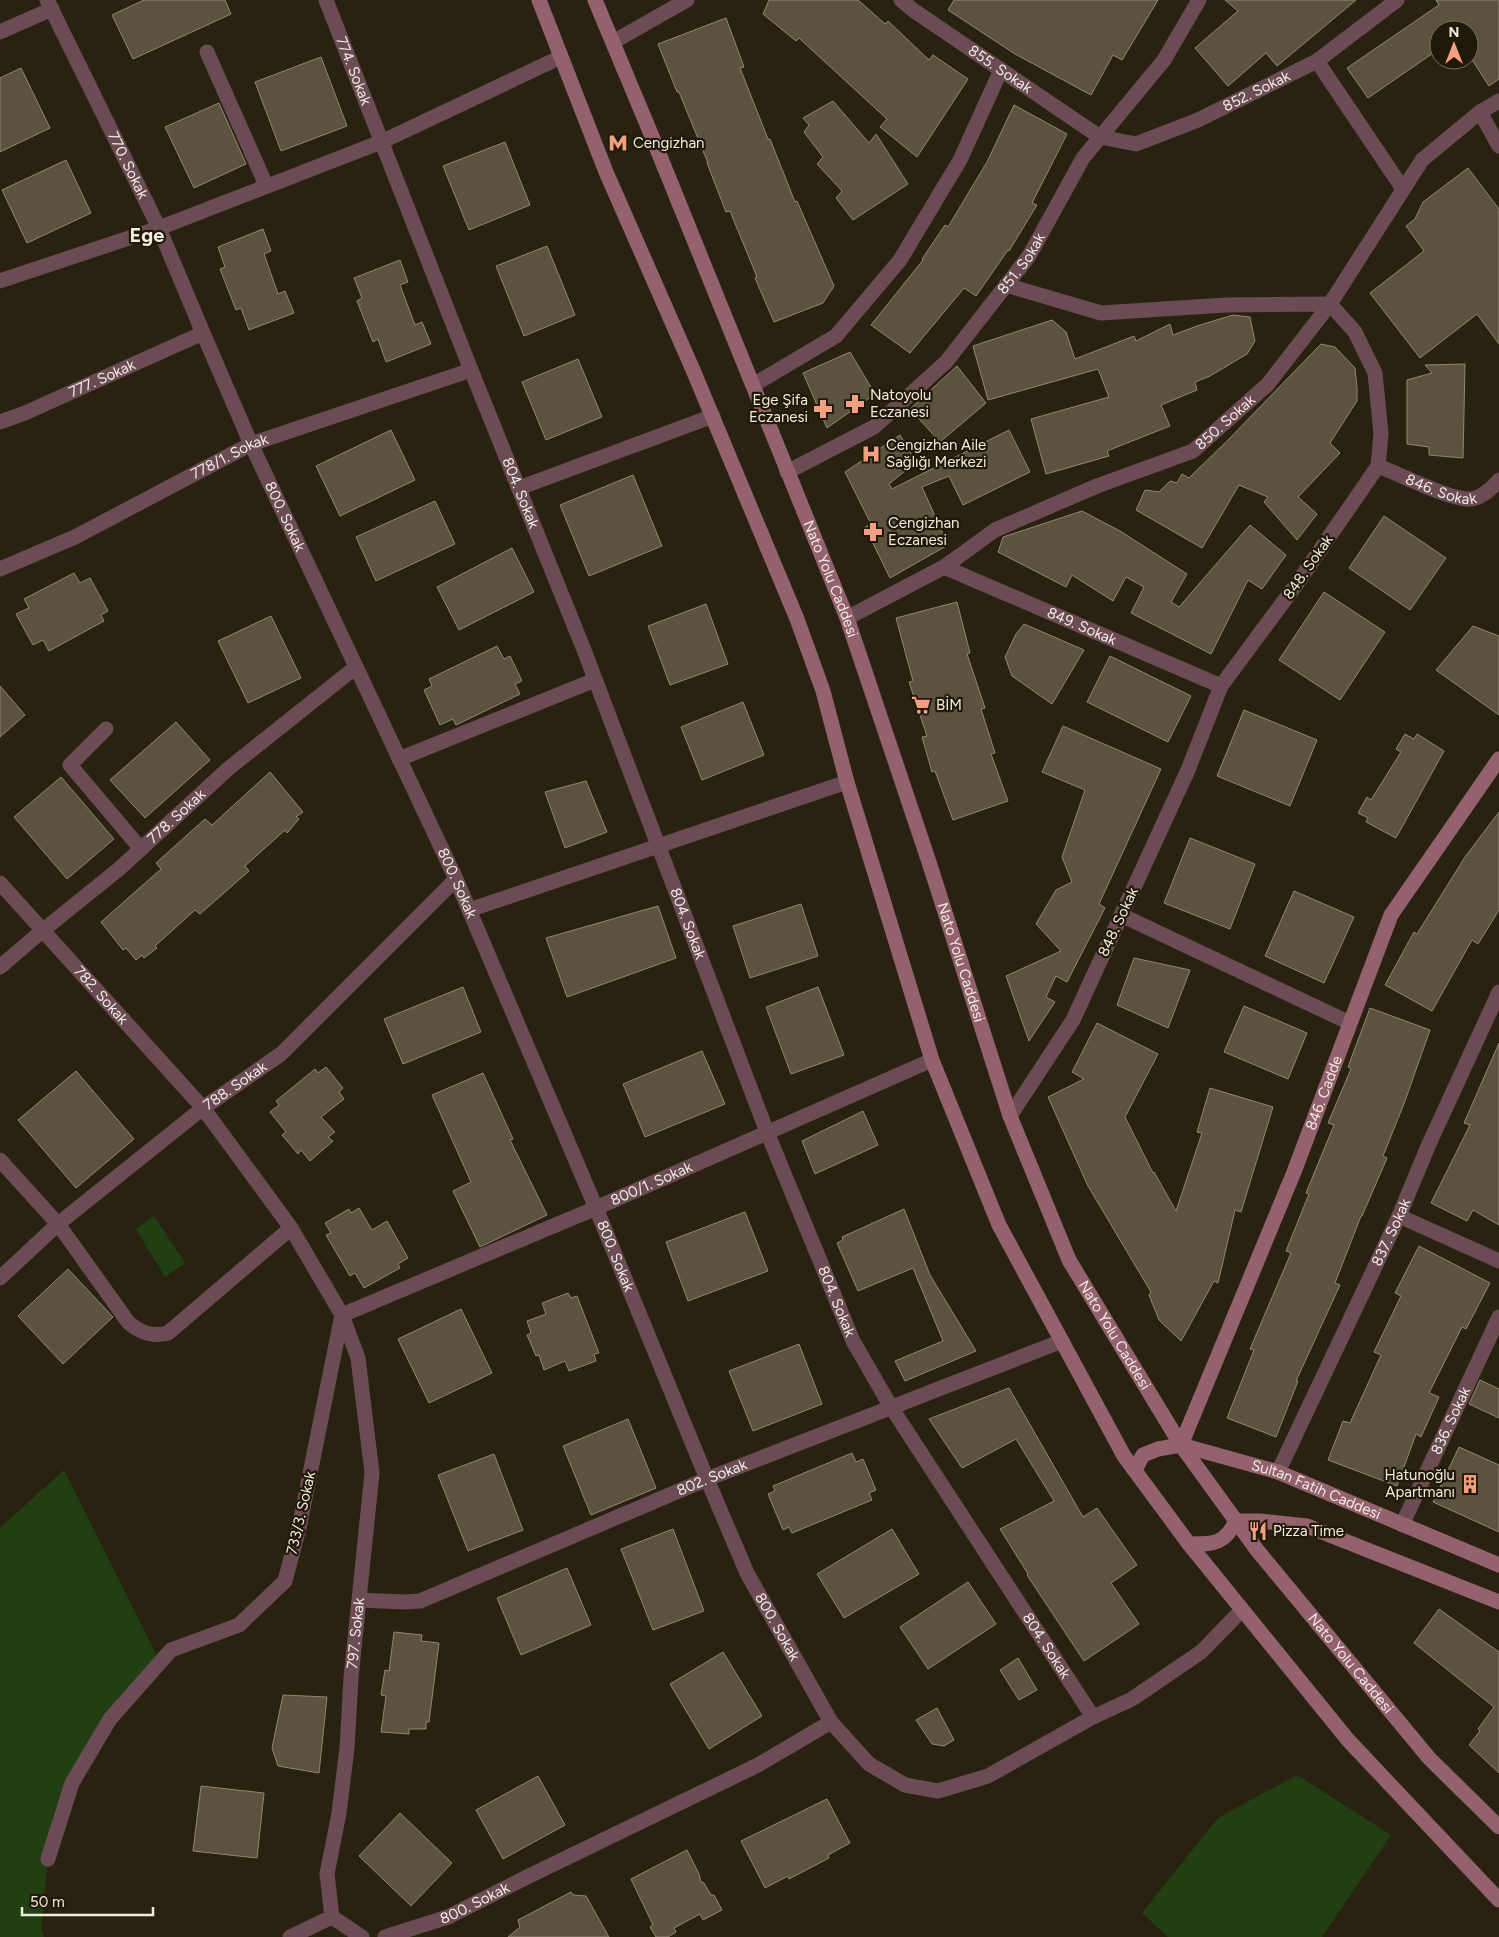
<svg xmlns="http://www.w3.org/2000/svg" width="1499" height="1937" font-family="Figtree,sans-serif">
  <rect width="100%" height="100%" fill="#2a2211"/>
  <!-- green -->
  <g fill="#223f13">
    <path d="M154 1216 185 1263 165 1277 136 1229Z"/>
    <path d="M64 1470 160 1662 72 1783 48 1859 41 1929 44 1937H0V1528Z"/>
    <path d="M1297 1775 1391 1835 1322 1937H1168L1142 1913 1218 1818Z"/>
  </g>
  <!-- building -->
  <g fill="#5b5240" stroke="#918773">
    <path d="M144 0H225L231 14 133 59 112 15Z"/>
    <path d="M769 0H858L885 24 888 21 929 60 933 55 968 79 917 157 880 127 887 119 799 38 796 41 763 14Z"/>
    <path d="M954 0H1158L1122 60 1113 55 1091 95 1015 54 948 10Z"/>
    <path d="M1225 0H1356L1277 66 1266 53 1228 86 1195 48 1238 11Z"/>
    <path d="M1436 0H1499V79L1489 86 1469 55V30H1439V49L1368 98 1347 68 1439 5Z"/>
    <path d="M726 18 744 67 740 68 768 139H770L795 202 797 201 834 286 823 303 774 322 755 278 757 277 730 211 726 212 707 163H708L679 92H677L658 44Z"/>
    <path d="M321 57 347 126 281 151 255 82Z"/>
    <path d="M21 68 50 128 0 152V78Z"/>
    <path d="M833 101 869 143 876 134 908 184 853 220 836 198 842 191 817 164 823 157 804 132 809 125 803 118Z"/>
    <path d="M219 103 246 164 194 188 165 127Z"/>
    <path d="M1014 105 1067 134 1032 203 1037 205 1009 251 1008 250 976 296 964 288 910 353 871 325 923 260 922 259 945 225 948 227 987 162Z"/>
    <path d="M505 142 530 205 469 230 443 166Z"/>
    <path d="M66 160 91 213 27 243 2 190Z"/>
    <path d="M1468 168 1499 209V344L1477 314 1420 358 1370 293 1424 251 1406 226 1415 219 1423 202Z"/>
    <path d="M263 229 271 251 264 254 278 294 285 291 294 313 249 330 241 308 236 310 220 269 225 267 218 247Z"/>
    <path d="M547 246 575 315 524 336 496 266Z"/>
    <path d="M400 260 408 282 400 285 415 325 422 322 431 344 386 362 378 339 373 342 357 301 362 298 354 278Z"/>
    <path d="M1233 315 1250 317 1255 341 1247 354 1210 376 1195 382 1197 390 1161 405 1170 426 1107 451 1109 456 1046 474 1031 419 1109 397 1098 369 988 400 973 346 1052 320 1066 332 1075 359 1134 336 1136 341 1170 324 1173 335 1197 326Z"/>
    <path d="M1321 344 1335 347 1355 368 1357 388V401L1330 443 1340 453 1298 497 1317 514 1297 540 1264 502 1268 497 1239 485 1202 548 1136 510 1145 490 1159 492 1170 481 1177 483 1182 474 1189 478 1229 439Z"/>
    <path d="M850 352 875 394 827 428 803 373Z"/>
    <path d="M578 359 602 417 546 440 522 382Z"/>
    <path d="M1465 364 1463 458 1429 455V447L1407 444V380L1432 373 1425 365Z"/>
    <path d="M957 366 986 403 940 442 910 409Z"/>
    <path d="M391 430 415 480 340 516 316 466Z"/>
    <path d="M1009 430 1030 472 963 505 949 476 922 487 948 545 890 578 865 527 871 524 845 472 900 435 916 462 889 484 892 489Z"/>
    <path d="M633 475 662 546 589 576 560 505Z"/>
    <path d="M435 501 455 544 376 581 356 537Z"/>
    <path d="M1082 511 1120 531 1187 574 1171 602 1179 607 1250 525 1286 555 1262 589 1248 580 1211 654 1131 613 1144 587 1126 577 1113 601 1072 575 1066 587 998 552 1003 537Z"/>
    <path d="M1384 516 1446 558 1410 610 1349 568Z"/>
    <path d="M512 548 534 592 459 630 437 587Z"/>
    <path d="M74 573 80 583 90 578 108 611 101 615 104 621 49 651 43 640 33 645 16 614 29 608 24 599Z"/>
    <path d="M1324 592 1385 632 1340 700 1279 660Z"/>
    <path d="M957 602 970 653 967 654 985 708 981 709 995 753 991 754 1008 801 953 820 935 771 932 772 922 737 927 736 909 682 913 681 896 618Z"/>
    <path d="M706 604 728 664 670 685 648 626Z"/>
    <path d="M271 616 301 678 248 703 218 641Z"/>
    <path d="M1024 624 1084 650 1052 704 1012 676 1005 657 1016 634Z"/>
    <path d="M1473 626 1499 636V715L1436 670Z"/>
    <path d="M497 646 504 659 510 656 522 681 515 684 520 694 456 725 453 719 440 725 424 690 432 686 429 679Z"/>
    <path d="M1110 656 1191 696 1168 742 1087 702Z"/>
    <path d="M0 686 25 715 0 737Z"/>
    <path d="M743 702 764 755 702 780 681 727Z"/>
    <path d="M1244 710 1317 740 1290 806 1217 776Z"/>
    <path d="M176 722 210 760 145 818 110 780Z"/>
    <path d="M1063 726 1161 769 1099 904 1105 908 1067 982 1056 976 1046 997 1055 1002 1029 1041 1006 976 1061 951 1036 924 1056 890 1072 882 1062 857 1085 790 1042 772Z"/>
    <path d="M1405 734 1414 739 1417 734 1444 751 1396 838 1366 822 1368 818 1358 813 1367 797 1371 800 1401 752 1396 749Z"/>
    <path d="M270 772 303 812 296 817 299 819 287 833 285 830 245 866 249 871 200 914 195 910 155 946 157 948 144 958 142 955 136 960 126 948 123 950 101 922 161 869 156 863 205 819 212 825Z"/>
    <path d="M61 777 114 839 67 879 14 817Z"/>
    <path d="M586 781 607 832 565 848 545 792Z"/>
    <path d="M1499 812V910L1478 944 1472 940 1432 1011 1385 985 1414 932 1417 934 1465 857Z"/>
    <path d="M1190 838 1255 864 1230 929 1164 903Z"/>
    <path d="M1294 891 1354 917 1324 983 1265 956Z"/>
    <path d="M801 904 818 956 750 978 733 926Z"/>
    <path d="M658 906 676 958 567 997 546 938Z"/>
    <path d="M1134 958 1190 970 1168 1028 1117 1005Z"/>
    <path d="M463 987 481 1032 403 1064 384 1019Z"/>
    <path d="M818 987 844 1055 791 1074 766 1007Z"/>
    <path d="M1244 1006 1307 1033 1288 1079 1224 1052Z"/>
    <path d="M1370 1008 1430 1030 1405 1101 1383 1156 1387 1158 1362 1216H1361L1335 1283 1340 1285 1296 1381H1298L1276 1437 1227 1418 1254 1350 1250 1349 1291 1253 1286 1251 1309 1194 1306 1193 1334 1125 1328 1123 1351 1069 1348 1067Z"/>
    <path d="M1097 1023 1158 1054 1125 1117 1153 1173 1154 1172 1176 1211 1202 1133 1197 1132 1210 1088 1273 1107 1241 1212 1235 1210 1218 1283 1214 1281 1181 1341 1159 1320 1149 1295 1151 1292 1088 1186 1048 1097 1084 1079 1072 1072Z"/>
    <path d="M1499 1043V1225L1473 1210 1467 1221 1431 1203 1470 1125 1464 1123Z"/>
    <path d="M702 1051 725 1104 645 1137 623 1084Z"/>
    <path d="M326 1067 343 1088 339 1092 344 1099 321 1117 335 1132 328 1137 333 1141 310 1161 301 1150 298 1154 282 1135 286 1132 270 1112 279 1105 276 1101 315 1069 318 1073Z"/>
    <path d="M76 1071 134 1139 76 1188 18 1120Z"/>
    <path d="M483 1073 513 1139 510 1140 547 1215 480 1247 453 1191 471 1182 432 1095Z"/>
    <path d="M863 1111 878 1145 815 1174 802 1141Z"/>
    <path d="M359 1208 372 1230 387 1221 408 1258 398 1264 400 1268 364 1288 355 1273 350 1276 326 1235 331 1233 325 1223 349 1209 351 1213Z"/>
    <path d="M904 1209 930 1275 976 1351 905 1381 895 1361 943 1341 913 1268 858 1291 837 1243 843 1240 842 1237Z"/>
    <path d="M745 1212 768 1271 688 1301 666 1242Z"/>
    <path d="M1419 1246 1490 1283 1466 1329 1462 1327 1429 1393 1439 1397 1421 1437 1416 1434 1397 1486 1328 1460 1343 1421 1350 1423 1381 1355 1374 1352 1401 1296 1395 1293Z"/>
    <path d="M68 1269 113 1317 63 1364 18 1316Z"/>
    <path d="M568 1293 571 1298 577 1296 599 1353 594 1354 596 1361 569 1371 565 1361 544 1370 539 1355 536 1356 527 1335 531 1333 527 1321 546 1314 542 1303Z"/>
    <path d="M461 1309 492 1373 429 1403 398 1339Z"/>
    <path d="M799 1344 822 1404 753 1431 729 1371Z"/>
    <path d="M1480 1380 1499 1389V1418L1469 1404Z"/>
    <path d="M1009 1388 1083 1517 1097 1508 1137 1565 1111 1583 1139 1624 1084 1661 1027 1575 1028 1574 1000 1529 1054 1501 1016 1439 962 1468 929 1419Z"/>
    <path d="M628 1419 656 1488 591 1515 563 1446Z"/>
    <path d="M1459 1447 1499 1465V1532L1433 1502Z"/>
    <path d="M852 1453 856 1462 863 1459 876 1490 869 1493 872 1500 792 1533 789 1527 783 1530 768 1494 775 1491 773 1486Z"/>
    <path d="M494 1454 523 1530 468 1551 438 1475Z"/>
    <path d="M673 1529 704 1611 653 1630 621 1549Z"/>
    <path d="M892 1529 919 1574 844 1618 817 1574Z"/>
    <path d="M567 1568 591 1625 521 1655 497 1598Z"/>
    <path d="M968 1582 996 1624 928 1669 900 1627Z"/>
    <path d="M1439 1609 1499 1652V1773L1469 1745 1480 1731 1478 1729 1494 1707 1414 1643Z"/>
    <path d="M394 1632 422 1635 421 1641 439 1643 429 1722H426V1729H409V1734L381 1732 386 1696 381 1695 385 1670 389 1671Z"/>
    <path d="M723 1652 762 1716 709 1749 670 1684Z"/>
    <path d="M1018 1658 1037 1690 1019 1700 1000 1670Z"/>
    <path d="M283 1695 327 1697 319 1773 278 1766 272 1748Z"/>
    <path d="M937 1708 954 1740 944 1746 932 1744 916 1720Z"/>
    <path d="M538 1776 565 1825 503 1859 476 1810Z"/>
    <path d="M201 1786 264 1793 257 1858 193 1851Z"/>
    <path d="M827 1799 850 1843 828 1855 829 1858 789 1879 788 1876 765 1888 741 1841Z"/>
    <path d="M400 1813 452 1863 411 1906 359 1856Z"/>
    <path d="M687 1850 699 1874 701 1882 704 1883 711 1895H714L722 1910 703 1920 700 1914 674 1928 676 1932 668 1937H656L650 1927 653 1925 631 1879Z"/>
    <path d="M571 1892 573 1895 586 1896 609 1937H508L520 1927 518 1920Z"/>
  </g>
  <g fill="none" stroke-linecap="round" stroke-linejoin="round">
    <!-- street -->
    <g stroke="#6b4c54" stroke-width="15">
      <path id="s1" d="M47 0 159 228 203 333 251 444 456 879 596 1208 707 1479 747 1573 831 1722 869 1764 905 1785 938 1791 988 1776 1093 1717 1132 1699 1201 1652 1242 1610"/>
      <path id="s2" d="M326 0 471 370 584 650 767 1132 853 1341 891 1407 1093 1717"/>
      <path id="s3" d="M901 0 913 10 1100 137 1136 144 1198 120 1317 61 1397 0"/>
      <path d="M0 32 52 9"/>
      <path d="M613 42 687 0"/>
      <path d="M207 52 266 185"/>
      <path d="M1317 61 1403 189"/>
      <path d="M1480 112 1499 146"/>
      <path d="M0 281 159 228 381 142 561 57"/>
      <path d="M1006 285 1101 313 1226 305 1330 304 1355 332 1375 373 1381 434 1378 466 1298 582 1221 686 1188 770 1073 1020 1010 1116"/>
      <path d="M753 385 836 336 900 260 960 160 1001 70"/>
      <path id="s4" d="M0 422 25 413 203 333"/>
      <path id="s5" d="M1378 466C1402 475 1443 497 1467 499 1479 500 1492 489 1499 480"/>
      <path id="s6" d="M787 472 874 427 946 362 1029 256 1083 158 1164 60 1199 0"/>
      <path d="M519 488 713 416"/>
      <path id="s7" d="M944 567 1221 686"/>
      <path id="s8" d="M0 569 75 537 251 444 471 370"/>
      <path id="s9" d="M847 618 944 567 995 530 1097 486 1193 451 1268 384 1330 304 1422 160 1480 112 1499 101"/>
      <path d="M106 729 70 765 141 849"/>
      <path d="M399 759 595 680"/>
      <path id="s10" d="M0 883 203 1108 291 1228 342 1315 299 1528 285 1581 239 1625 171 1650 110 1719 72 1783 48 1859"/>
      <path d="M469 910 847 782"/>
      <path d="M1121 915 1350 1023"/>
      <path id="s11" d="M0 967 42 931 119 869 229 768 356 667"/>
      <path d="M0 1160 58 1224 128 1322C140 1333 152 1337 168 1333L291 1228"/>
      <path d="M1399 1216 1499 1261"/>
      <path id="s12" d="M0 1278 58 1224 203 1108 281 1054 456 879"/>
      <path id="s13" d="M1278 1472 1399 1216 1429 1144 1499 992"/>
      <path id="s14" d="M1402 1525 1499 1317"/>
      <path id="s15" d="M359 1600 404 1602 420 1601 707 1479 1062 1341"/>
      <path d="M290 1937 332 1917"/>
      <path id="s16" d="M362 1937 332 1917 327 1874 339 1813 347 1748 351 1678 372 1473 358 1358 342 1315 596 1208 932 1060"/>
      <path id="s17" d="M385 1937 448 1917 527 1877 758 1765 831 1722"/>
    </g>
    <!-- secondary -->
    <g stroke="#94626f" stroke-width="15">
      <path d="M539 0 606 172 693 370 797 619 823 691 847 782 932 1060 999 1225 1124 1456 1189 1544 1348 1740 1499 1900"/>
      <path id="s18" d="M595 0 651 134 847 618 929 862 1010 1116 1069 1260 1181 1445 1257 1550 1429 1758 1499 1827"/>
      <path id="s19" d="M1181 1445 1294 1172 1391 915 1499 759"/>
      <path id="s20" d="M1135 1470 1143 1455 1158 1449 1181 1445 1278 1472 1499 1565"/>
      <path d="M1189 1544C1213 1544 1224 1545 1236 1521H1260L1307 1526 1499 1602"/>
    </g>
  </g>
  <!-- icons -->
  <defs>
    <g id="metro-bare" transform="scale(1.5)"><path d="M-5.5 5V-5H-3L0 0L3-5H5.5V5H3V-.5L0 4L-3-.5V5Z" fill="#f3a082" stroke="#211908" stroke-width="2.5" paint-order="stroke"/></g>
    <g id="pharmacy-bare" transform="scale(1.5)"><path d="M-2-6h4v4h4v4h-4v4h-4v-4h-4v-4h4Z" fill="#f3a082" stroke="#211908" stroke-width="2.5" paint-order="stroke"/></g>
    <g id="hospital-bare" transform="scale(1.5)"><path d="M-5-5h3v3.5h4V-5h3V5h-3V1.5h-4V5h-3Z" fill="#f3a082" stroke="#211908" stroke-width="2.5" paint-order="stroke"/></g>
    <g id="supermarket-bare" transform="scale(1.5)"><path d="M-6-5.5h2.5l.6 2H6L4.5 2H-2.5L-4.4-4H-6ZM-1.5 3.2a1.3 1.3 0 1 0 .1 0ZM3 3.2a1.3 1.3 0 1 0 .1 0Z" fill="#f3a082" stroke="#211908" stroke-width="2.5" paint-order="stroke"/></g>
    <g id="building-bare" transform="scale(1.5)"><path d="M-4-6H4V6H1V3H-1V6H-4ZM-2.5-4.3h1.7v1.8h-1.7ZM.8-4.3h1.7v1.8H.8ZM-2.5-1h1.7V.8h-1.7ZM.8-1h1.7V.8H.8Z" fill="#f3a082" stroke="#211908" stroke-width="2.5" paint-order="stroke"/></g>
    <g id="restaurant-bare" transform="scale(1.5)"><path d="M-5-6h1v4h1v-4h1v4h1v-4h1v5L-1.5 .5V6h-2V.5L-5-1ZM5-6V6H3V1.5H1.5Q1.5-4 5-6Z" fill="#f3a082" stroke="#211908" stroke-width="2.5" paint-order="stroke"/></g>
  </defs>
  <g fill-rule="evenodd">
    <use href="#metro-bare" x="618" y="143"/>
    <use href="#pharmacy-bare" x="855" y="404"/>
    <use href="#pharmacy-bare" x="823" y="409"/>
    <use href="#hospital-bare" x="871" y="454"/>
    <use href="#pharmacy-bare" x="873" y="532"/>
    <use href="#supermarket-bare" x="921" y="705"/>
    <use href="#building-bare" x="1470" y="1484"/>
    <use href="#restaurant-bare" x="1258" y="1531"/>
  </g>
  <g text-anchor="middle" stroke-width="4.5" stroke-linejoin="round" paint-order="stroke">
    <!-- street labels -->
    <g font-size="15" fill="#f1ebe1" stroke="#211908">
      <text dy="5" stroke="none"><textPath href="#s3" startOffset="121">855. Sokak</textPath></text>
      <text dy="5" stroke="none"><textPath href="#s2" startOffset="76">774. Sokak</textPath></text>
      <text dy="5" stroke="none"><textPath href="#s3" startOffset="410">852. Sokak</textPath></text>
      <text dy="5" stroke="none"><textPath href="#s1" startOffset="184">770. Sokak</textPath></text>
      <text dy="5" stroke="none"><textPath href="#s6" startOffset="319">851. Sokak</textPath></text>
      <text dy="5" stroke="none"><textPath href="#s4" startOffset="111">777. Sokak</textPath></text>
      <text dy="5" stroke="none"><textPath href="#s9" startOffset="429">850. Sokak</textPath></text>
      <text dy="5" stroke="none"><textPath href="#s8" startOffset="256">778/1. Sokak</textPath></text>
      <text dy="5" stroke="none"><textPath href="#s5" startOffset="68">846. Sokak</textPath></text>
      <text dy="5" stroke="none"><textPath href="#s2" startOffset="530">804. Sokak</textPath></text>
      <text dy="5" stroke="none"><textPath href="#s1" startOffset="569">800. Sokak</textPath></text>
      <text transform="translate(1308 567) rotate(-55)" y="5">848. Sokak</text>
      <text dy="5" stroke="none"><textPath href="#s18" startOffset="625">Nato Yolu Caddesi</textPath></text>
      <text dy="5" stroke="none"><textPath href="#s7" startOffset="150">849. Sokak</textPath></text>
      <text dy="5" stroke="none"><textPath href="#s11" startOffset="232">778. Sokak</textPath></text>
      <text dy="5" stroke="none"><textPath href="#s1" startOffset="974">800. Sokak</textPath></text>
      <text transform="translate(1118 922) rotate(-65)" y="5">848. Sokak</text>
      <text dy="5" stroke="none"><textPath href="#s2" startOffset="992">804. Sokak</textPath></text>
      <text dy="5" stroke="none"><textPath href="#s18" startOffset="1030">Nato Yolu Caddesi</textPath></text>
      <text dy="5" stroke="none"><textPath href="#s10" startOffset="151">782. Sokak</textPath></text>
      <text dy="5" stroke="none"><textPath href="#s12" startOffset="304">788. Sokak</textPath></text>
      <text dy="5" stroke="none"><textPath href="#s19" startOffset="380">846. Cadde</textPath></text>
      <text dy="5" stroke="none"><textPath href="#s16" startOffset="981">800/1. Sokak</textPath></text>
      <text dy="5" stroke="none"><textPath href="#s13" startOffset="265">837. Sokak</textPath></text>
      <text dy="5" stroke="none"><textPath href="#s1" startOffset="1379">800. Sokak</textPath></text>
      <text dy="5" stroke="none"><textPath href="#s2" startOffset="1398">804. Sokak</textPath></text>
      <text dy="5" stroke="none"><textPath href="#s18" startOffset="1435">Nato Yolu Caddesi</textPath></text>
      <text dy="5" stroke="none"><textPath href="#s14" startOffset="115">836. Sokak</textPath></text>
      <text dy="5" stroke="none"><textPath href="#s15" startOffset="378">802. Sokak</textPath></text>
      <text dy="5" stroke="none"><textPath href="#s20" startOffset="199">Sultan Fatih Caddesi</textPath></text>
      <text transform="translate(301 1513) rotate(-77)" y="5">733/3. Sokak</text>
      <text dy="5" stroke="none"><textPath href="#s1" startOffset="1784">800. Sokak</textPath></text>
      <text dy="5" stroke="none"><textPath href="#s16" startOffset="322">797. Sokak</textPath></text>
      <text dy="5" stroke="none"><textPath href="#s2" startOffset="1802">804. Sokak</textPath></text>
      <text dy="5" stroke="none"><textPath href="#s18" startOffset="1840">Nato Yolu Caddesi</textPath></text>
      <text dy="5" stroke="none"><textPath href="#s17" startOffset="96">800. Sokak</textPath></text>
    </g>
    <!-- poi labels -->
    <g font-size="15" fill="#f1ebe1" stroke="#211908" text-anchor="start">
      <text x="633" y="148">Cengizhan</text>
      <text x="870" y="400">Natoyolu<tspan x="870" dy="17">Eczanesi</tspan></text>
      <text x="808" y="405" text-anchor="end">Ege Şifa<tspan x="808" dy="17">Eczanesi</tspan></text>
      <text x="886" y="450">Cengizhan Aile<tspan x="886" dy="17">Sağlığı Merkezi</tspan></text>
      <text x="888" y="528">Cengizhan<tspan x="888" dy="17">Eczanesi</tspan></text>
      <text x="936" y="710">BİM</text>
      <text x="1455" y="1480" text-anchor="end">Hatunoğlu<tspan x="1455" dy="17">Apartmanı</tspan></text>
      <text x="1273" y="1536">Pizza Time</text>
    </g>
    <!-- district labels -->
    <g font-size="20" font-weight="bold" fill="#f1ebe1" stroke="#211908">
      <text x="147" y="242">Ege</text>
    </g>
  </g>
  <!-- north arrow -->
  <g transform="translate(1454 45)"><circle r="24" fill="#211908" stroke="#746d5f"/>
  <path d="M0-4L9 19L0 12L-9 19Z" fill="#f3a082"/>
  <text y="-8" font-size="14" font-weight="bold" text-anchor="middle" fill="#f1ebe1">N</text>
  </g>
  <!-- scale -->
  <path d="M22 1907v8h131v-8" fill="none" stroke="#f1ebe1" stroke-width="2.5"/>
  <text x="30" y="1907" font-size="15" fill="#f1ebe1" stroke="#211908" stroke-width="4" paint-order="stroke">50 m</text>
</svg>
